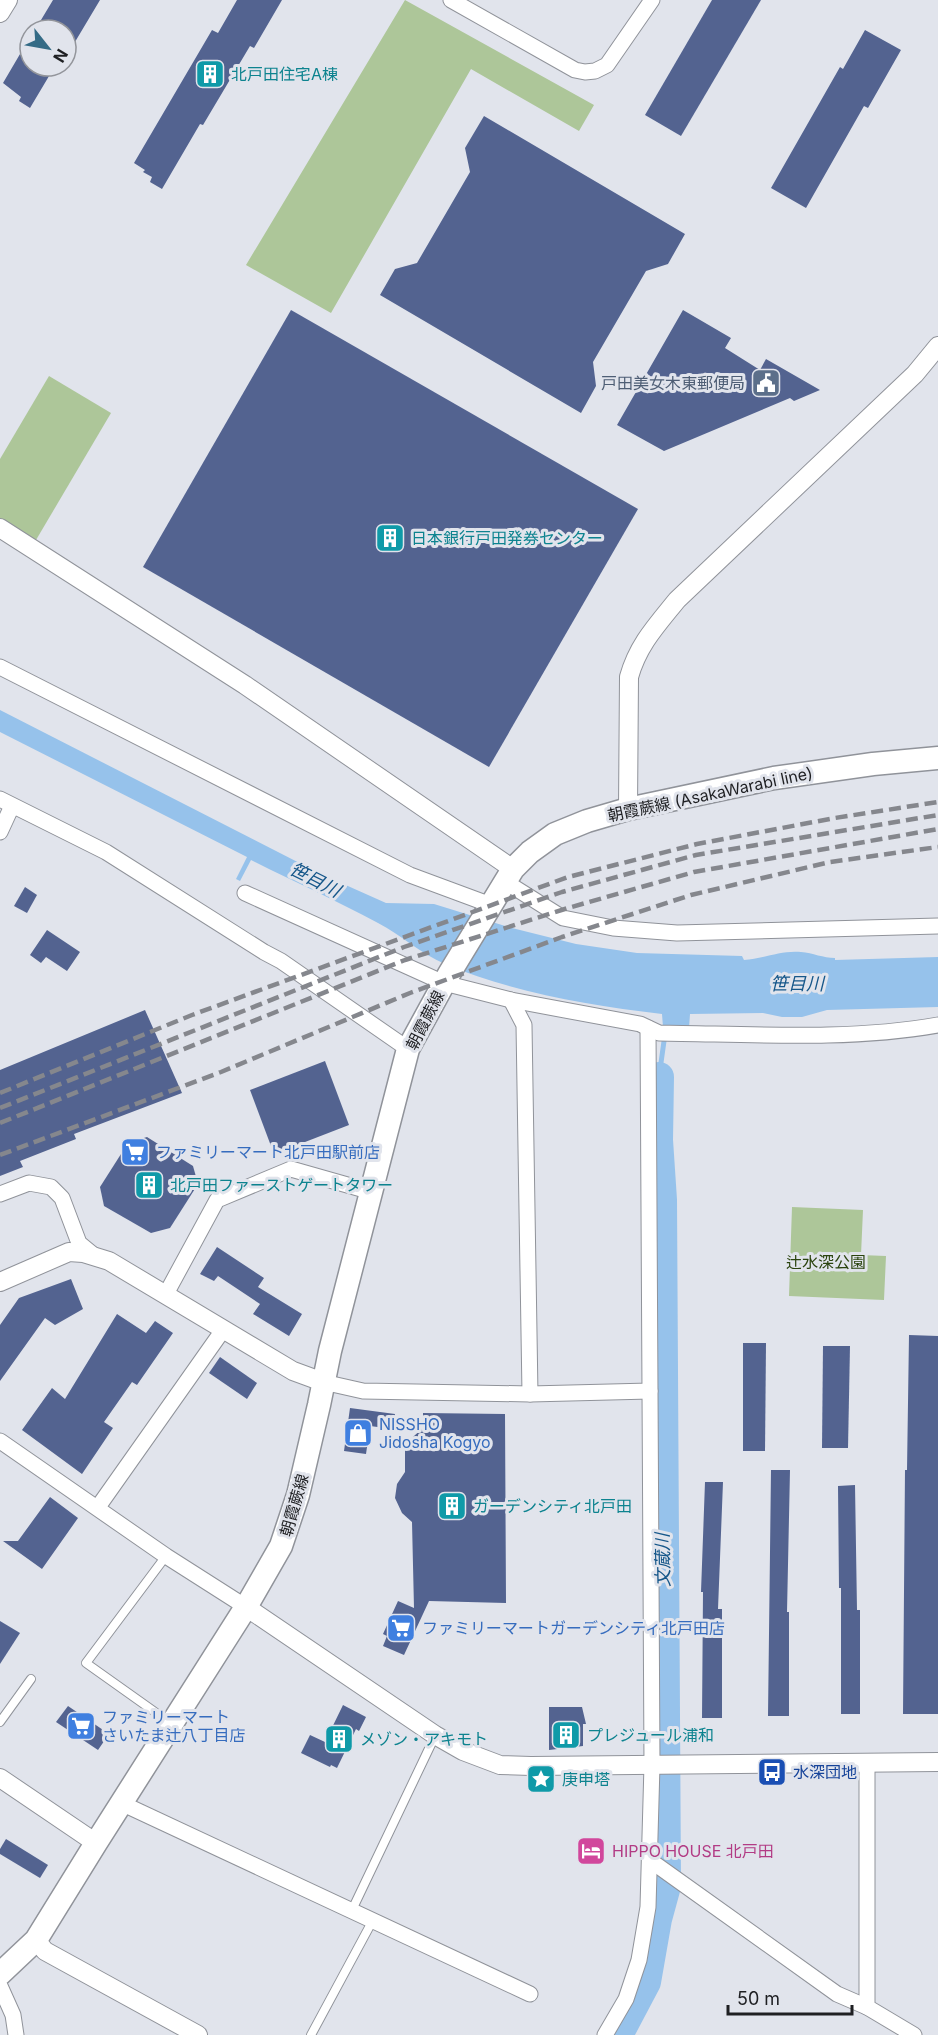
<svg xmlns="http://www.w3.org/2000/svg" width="938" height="2035" font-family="Inter,'Noto Sans JP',sans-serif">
  <rect width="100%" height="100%" fill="#e1e4ec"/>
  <!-- green -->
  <g fill="#adc699">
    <path d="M405 0 594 105 579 131 471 69 331 313 246 265Z"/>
    <path d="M49 376 111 413 36 540 0 518V459Z"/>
    <path d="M792 1207 863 1210 861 1255 886 1256 884 1300 789 1296Z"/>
  </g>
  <!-- water -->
  <path fill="#96c2eb" d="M0 710 321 874 386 903 434 904 512 928 576 944 637 953 742 956 744 960C763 959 781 950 801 952 813 953 823 958 835 958V960L938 957V1007L827 1010 802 1017H782L763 1013 690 1014 689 1028 663 1027 662 1014C587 1005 515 993 445 964 421 954 401 935 378 923 337 901 293 881 251 860L240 881 236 879 247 857 0 732Z"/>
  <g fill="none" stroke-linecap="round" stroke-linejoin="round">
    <!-- stream -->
    <path stroke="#96c2eb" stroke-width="5" d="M659 1077 665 1034"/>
    <!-- river -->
    <path stroke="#96c2eb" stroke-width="30" d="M618 2035 646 1982 657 1919 666 1886 662 1200 658 1140 659 1077"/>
  </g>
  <!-- building -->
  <g fill="#536390">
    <path d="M53 0H100L66 57V30H35Z"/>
    <path d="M237 0H282L254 48 250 46 203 125 200 124 162 189 150 182 152 177 143 172 145 170 134 163 212 30 218 33Z"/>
    <path d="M712 0H761L681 136 645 115Z"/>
    <path d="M865 30 901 50 868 108 864 106 806 208 771 188 840 67 843 69Z"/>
    <path d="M30 37V66H55L30 108 19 101 21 97 3 83Z"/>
    <path d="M484 116 685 234 668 264 646 271 593 362 596 386 581 413 380 295 395 269 417 263 470 172 465 148Z"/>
    <path d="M291 310 638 509 489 767 143 567Z"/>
    <path d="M683 310 731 338 725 348 760 370 766 359 820 390 794 401 790 398 664 451 617 425Z"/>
    <path d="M25 887 37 895 27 913 14 906Z"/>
    <path d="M47 930 80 952 67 971 46 957 41 963 30 955Z"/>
    <path d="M145 1010 182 1093 74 1134 76 1139 20 1161 23 1167 0 1176V1070Z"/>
    <path d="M325 1061 349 1125 274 1154 250 1090Z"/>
    <path d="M147 1137 193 1166 198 1184 170 1228 151 1233 104 1206 100 1187 128 1143Z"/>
    <path d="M217 1247 264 1278 258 1287 302 1314 289 1336 253 1314 260 1304 218 1276 214 1281 200 1274Z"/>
    <path d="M71 1279 83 1309 55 1325 45 1318 0 1381V1325L19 1298Z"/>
    <path d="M117 1314 146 1333 155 1321 173 1333 137 1385 132 1382 104 1422 113 1428 82 1474 22 1430 52 1388 65 1399Z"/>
    <path d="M909 1335 938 1336V1714H903L905 1470H907Z"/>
    <path d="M743 1343H766L765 1451H743Z"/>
    <path d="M823 1346H850L848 1448H822Z"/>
    <path d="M220 1357 257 1383 247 1399 209 1373Z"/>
    <path d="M350 1408 395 1414 393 1429 370 1426 366 1454 344 1451Z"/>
    <path d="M423 1413 505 1414 506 1603 429 1601 404 1655 383 1646 387 1636 383 1634 398 1601 414 1608 412 1522 402 1513 395 1498 397 1484 405 1472V1444L423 1428Z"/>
    <path d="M771 1470H790L787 1612H789V1716H768Z"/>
    <path d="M705 1482H723L718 1609H722V1718H702L703 1592H701Z"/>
    <path d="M855 1485 857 1610H860V1714H841V1588H839L838 1486Z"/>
    <path d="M50 1497 78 1518 42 1569 3 1541H18Z"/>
    <path d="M0 1621 20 1633 0 1664Z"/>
    <path d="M343 1705 366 1717 359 1731 356 1729 337 1768 331 1765 330 1767 301 1753 310 1735 325 1742Z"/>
    <path d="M68 1706 109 1734 98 1750 56 1722Z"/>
    <path d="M549 1707H582L586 1724H583V1746L549 1750Z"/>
    <path d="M6 1839 48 1865 40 1878 0 1854V1849Z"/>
  </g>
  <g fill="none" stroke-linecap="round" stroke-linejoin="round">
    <!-- service casing -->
    <g stroke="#90939a" stroke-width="10">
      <g id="service">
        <path d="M166 1556 86 1663 169 1722"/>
        <path d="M0 1722 31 1679"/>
        <path d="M352 1910 435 1736"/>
        <path d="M311 2035 373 1920"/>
      </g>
    </g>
    <!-- minor casing -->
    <g stroke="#90939a" stroke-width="17">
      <g id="minor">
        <path d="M451 0 575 70 585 72 595 71 607 65 652 0"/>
        <path d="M0 667 410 875 491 905"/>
        <path d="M0 799 106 852 264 952 281 961 408 1049"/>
        <path d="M0 832 12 806"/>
        <path d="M504 881 563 918 613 928 677 933 938 926"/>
        <path d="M245 893 444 983 511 1000 640 1024 659 1033C749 1034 849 1041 938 1025"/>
        <path d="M511 1000 524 1025 530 1394"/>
        <path d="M0 1194 29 1183 51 1187 62 1198 79 1243 96 1257"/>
        <path d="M166 1294 217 1200 291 1169 372 1192"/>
        <path d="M323 1382 363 1391 530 1394 650 1391 648 1028"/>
        <path d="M0 1441 166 1556 246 1607"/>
        <path d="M98 1507 223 1330"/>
        <path d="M867 1764V2007L914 2035"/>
        <path d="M121 1803 530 1994"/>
        <path d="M651 1861 837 1994 867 2007"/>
        <path d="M0 1986 13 2015 16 2035"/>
        <path d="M605 2035 626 1999 639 1960 648 1907 652 1765 650 1391"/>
      </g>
    </g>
    <!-- tertiary casing -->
    <g stroke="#90939a" stroke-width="20">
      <g id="tertiary">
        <path d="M0 13 8 0"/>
        <path d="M0 528 245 685 513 869"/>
        <path d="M628 809 629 677C638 645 656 626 677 600L915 374 938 346"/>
        <path d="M0 1282 69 1252 83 1253 109 1261 293 1371 323 1382"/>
        <path d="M246 1607 435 1735 463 1751 500 1765 531 1766 938 1762"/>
        <path d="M0 1778 96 1843"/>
        <path d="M36 1940 45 1951 198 2035"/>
      </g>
    </g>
    <!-- primary casing -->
    <g stroke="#90939a" stroke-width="25">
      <path id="primary" d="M0 1974 36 1940 96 1843 246 1607 281 1546 298 1495 319 1405 330 1351 408 1049 449 974 513 869 530 852 555 834 587 821 628 809 774 778 873 764 938 758"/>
    </g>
    <!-- service -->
    <use href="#service" stroke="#fff" stroke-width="8"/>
    <!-- minor -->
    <use href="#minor" stroke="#fff" stroke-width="15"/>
    <!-- tertiary -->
    <use href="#tertiary" stroke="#fff" stroke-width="18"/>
    <!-- primary -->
    <use href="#primary" stroke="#fff" stroke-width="22"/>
    <!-- rail -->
    <g stroke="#85878d" stroke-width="4.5" stroke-dasharray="12 6" stroke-linecap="butt">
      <path d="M0 1093 192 1015 568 877 697 844 835 818 938 802"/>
      <path d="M0 1108 404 947 562 892 696 855 938 815"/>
      <path d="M0 1123 405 960 568 908 694 872 938 829"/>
      <path d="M0 1155 221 1072 410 993 562 937 691 895 830 862 938 847"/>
    </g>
  </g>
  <!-- icons -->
  <defs>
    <g id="building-square" transform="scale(1.5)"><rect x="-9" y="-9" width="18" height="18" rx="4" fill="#0f9aa8" stroke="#e1e4ec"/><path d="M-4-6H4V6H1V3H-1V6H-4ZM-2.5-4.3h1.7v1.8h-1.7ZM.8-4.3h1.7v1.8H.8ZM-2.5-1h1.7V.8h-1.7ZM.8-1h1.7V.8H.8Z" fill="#fff"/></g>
    <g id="civic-square" transform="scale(1.5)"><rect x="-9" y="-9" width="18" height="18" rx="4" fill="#5c6f8a" stroke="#e1e4ec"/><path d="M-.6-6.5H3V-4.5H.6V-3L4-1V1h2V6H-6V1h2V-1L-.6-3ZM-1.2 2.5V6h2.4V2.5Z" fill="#fff"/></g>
    <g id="supermarket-square" transform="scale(1.5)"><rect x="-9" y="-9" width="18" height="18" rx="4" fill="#3f7fe0" stroke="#e1e4ec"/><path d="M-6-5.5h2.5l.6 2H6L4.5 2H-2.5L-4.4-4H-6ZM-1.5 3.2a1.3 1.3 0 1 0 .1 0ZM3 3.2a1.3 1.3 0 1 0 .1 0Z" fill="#fff"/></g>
    <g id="shop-square" transform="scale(1.5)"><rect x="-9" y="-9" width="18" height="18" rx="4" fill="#3f7fe0" stroke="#e1e4ec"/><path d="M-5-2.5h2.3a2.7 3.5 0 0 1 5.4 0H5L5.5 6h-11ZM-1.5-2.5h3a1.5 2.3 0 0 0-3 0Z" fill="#fff"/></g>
    <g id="bus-square" transform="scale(1.5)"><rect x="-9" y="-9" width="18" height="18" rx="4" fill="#1a4fb4" stroke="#e1e4ec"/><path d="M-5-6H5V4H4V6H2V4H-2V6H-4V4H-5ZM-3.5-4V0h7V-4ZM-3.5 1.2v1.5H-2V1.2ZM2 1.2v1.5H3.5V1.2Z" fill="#fff"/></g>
    <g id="sight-square" transform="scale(1.5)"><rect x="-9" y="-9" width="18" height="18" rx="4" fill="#0f9aa8" stroke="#e1e4ec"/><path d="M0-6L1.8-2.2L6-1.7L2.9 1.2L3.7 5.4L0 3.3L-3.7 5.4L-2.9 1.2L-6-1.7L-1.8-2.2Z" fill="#fff"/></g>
    <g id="hotel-square" transform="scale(1.5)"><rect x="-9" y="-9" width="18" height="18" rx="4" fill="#d1479c" stroke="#e1e4ec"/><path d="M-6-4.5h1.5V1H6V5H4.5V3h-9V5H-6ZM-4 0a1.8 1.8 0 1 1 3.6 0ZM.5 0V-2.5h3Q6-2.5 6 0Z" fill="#fff"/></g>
  </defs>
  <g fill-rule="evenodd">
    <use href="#building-square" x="210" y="74"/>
    <use href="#civic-square" x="766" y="383"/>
    <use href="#building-square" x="390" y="538"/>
    <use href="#supermarket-square" x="135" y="1152"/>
    <use href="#building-square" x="149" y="1185"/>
    <use href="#shop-square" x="358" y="1433"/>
    <use href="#building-square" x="452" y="1506"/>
    <use href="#supermarket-square" x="401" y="1628"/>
    <use href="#supermarket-square" x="81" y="1726"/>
    <use href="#building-square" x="566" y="1735"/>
    <use href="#building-square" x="339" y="1739"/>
    <use href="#bus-square" x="772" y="1772"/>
    <use href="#sight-square" x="541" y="1779"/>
    <use href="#hotel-square" x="591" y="1851"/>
  </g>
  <g text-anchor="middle" stroke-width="6" stroke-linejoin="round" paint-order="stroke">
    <!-- culture labels -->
    <g font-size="16" fill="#0d838f" stroke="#e1e4ec" text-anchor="start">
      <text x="231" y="80">北戸田住宅A棟</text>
      <text x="411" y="544">日本銀行戸田発券センター</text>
      <text x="170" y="1191">北戸田ファーストゲートタワー</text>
      <text x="473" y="1512">ガーデンシティ北戸田</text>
      <text x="587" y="1741">プレジュール浦和</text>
      <text x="360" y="1745">メゾン・アキモト</text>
      <text x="562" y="1785">庚申塔</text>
    </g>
    <!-- service labels -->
    <g font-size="16" fill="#4e5e75" stroke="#e1e4ec" text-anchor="end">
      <text x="745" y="389">戸田美女木東郵便局</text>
    </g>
    <!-- street labels -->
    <g font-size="16" fill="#1e1f22" stroke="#e1e4ec">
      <text transform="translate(710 794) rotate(-12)" y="6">朝霞蕨線 (AsakaWarabi line)</text>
      <text transform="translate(425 1020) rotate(-63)" y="6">朝霞蕨線</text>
      <text transform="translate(294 1505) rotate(-74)" y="6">朝霞蕨線</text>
    </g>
    <!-- shop labels -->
    <g font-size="16" fill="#366cbe" stroke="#e1e4ec" text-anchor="start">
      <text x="156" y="1158">ファミリーマート北戸田駅前店</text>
      <text x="379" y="1430">NISSHO<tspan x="379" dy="18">Jidosha Kogyo</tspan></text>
      <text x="422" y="1634">ファミリーマートガーデンシティ北戸田店</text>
      <text x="102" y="1723">ファミリーマート<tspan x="102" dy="18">さいたま辻八丁目店</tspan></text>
    </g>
    <!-- park labels -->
    <g font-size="16" fill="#2a430e" stroke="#e1e4ec">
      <text x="826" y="1268">辻水深公園</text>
    </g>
    <!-- transit labels -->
    <g font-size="16" fill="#164399" stroke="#e1e4ec" text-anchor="start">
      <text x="793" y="1778">水深団地</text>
    </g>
    <!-- hotel labels -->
    <g font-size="16" fill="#b23c85" stroke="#e1e4ec" text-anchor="start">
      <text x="612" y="1857">HIPPO HOUSE 北戸田</text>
    </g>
    <!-- water labels -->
    <g font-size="18" font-style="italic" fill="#16578a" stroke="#e1e4ec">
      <text transform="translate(315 880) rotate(27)" y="6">笹目川</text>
      <text x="797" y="990">笹目川</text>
      <text transform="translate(663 1560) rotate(-91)" y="6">文蔵川</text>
    </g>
  </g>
  <!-- north arrow -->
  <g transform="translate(48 48) rotate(121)"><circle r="28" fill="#e1e4ec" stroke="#93959b" stroke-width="1.5"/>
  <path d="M0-4.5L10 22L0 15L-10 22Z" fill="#346b86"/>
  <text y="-9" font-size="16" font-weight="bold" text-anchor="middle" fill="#1e1f22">N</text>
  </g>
  <!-- scale -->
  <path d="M728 2005v9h124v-9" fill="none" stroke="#1e1f22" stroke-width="3"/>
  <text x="737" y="2005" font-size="18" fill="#1e1f22" stroke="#e1e4ec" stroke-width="4.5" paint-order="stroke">50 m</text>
</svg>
